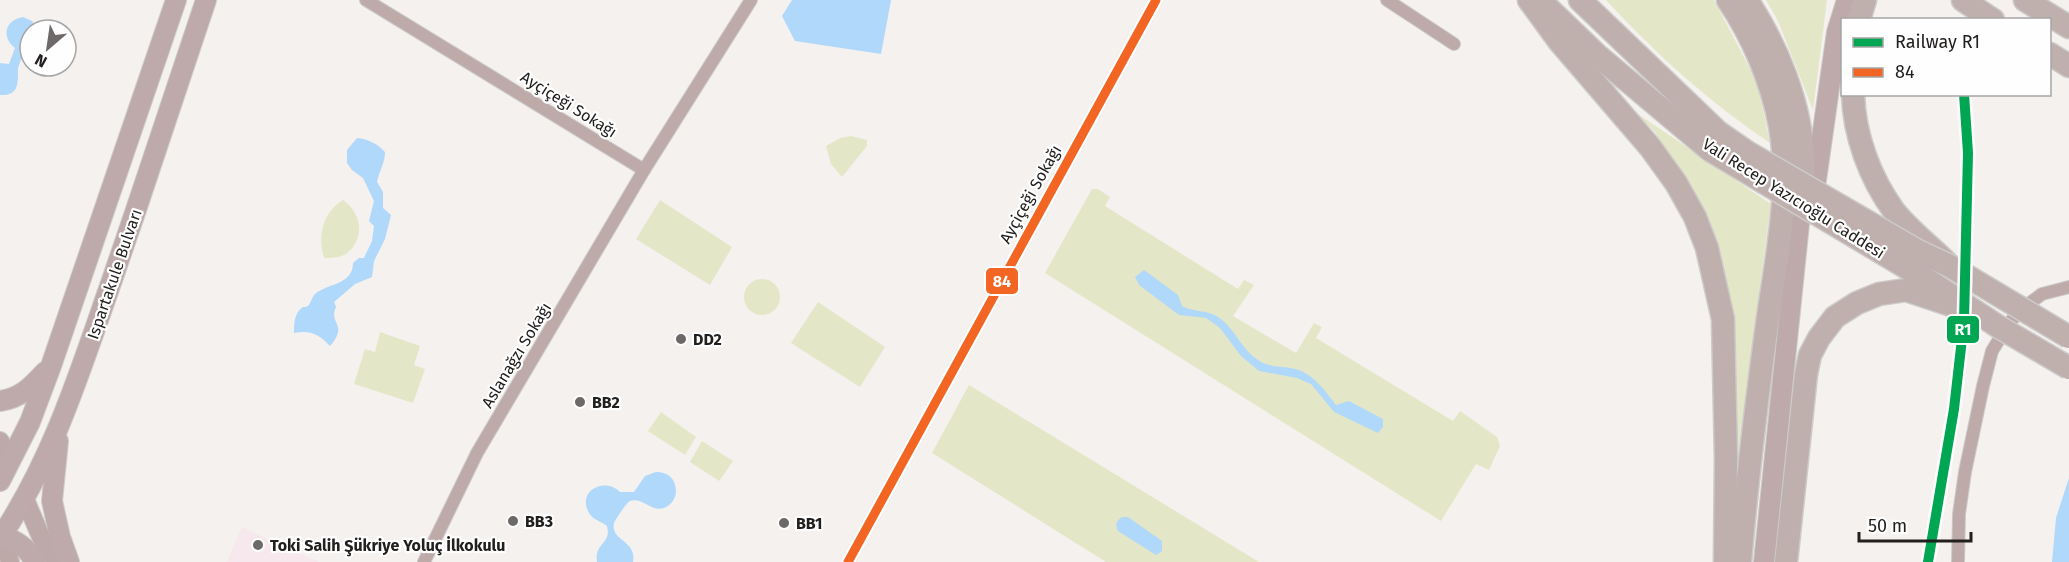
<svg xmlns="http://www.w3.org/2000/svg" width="2069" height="562" font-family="'Fira Sans',sans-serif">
  <rect width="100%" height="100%" fill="#f4f1ef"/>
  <!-- education -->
  <path fill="#f6e8ed" d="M242 527 319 562H227Z"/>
  <!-- green -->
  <g fill="#e4e7c7">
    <path d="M1606 0H1714L1758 84 1770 143C1709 102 1656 54 1606 0Z"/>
    <path d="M1766 0H1827L1813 110 1778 21Z"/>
    <path d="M1632 110 1771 204 1734 482 1736 339 1723 276 1697 201 1655 132Z"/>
    <path d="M851 136 867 140V146L842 177 831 164 826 146 840 138Z"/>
    <path d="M1092 189H1098L1110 197 1105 206 1238 289 1244 280 1254 285 1233 316 1296 353 1314 323 1322 327 1316 338 1453 421 1460 411 1497 437 1500 446 1489 470 1476 464 1441 521 1045 273Z"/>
    <path d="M343 200C361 212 366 238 347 253 341 258 331 258 324 258 317 236 323 212 343 200Z"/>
    <path d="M660 200 732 247 710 285 636 239Z"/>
    <circle cx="762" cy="297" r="18"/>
    <path d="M818 302 885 347 860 387 791 343Z"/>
    <path d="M380 332 420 346 414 365 425 369 413 403 354 384 365 349 375 352Z"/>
    <path d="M969 385 1259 562H1106L932 453Z"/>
    <path d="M661 412 696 437 685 455 648 431Z"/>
    <path d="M702 441 733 461 719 481 690 462Z"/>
  </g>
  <!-- water -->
  <g fill="#afd8fa">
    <path d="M792 0H891L881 54 795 41 782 16Z"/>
    <path d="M23 17 32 21 38 30H30V47L26 49C23 56 17 66 18 73 18 86 17 96 0 95V63L9 64 15 48C1 37 5 20 23 17Z"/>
    <path d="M357 138C368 139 378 144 385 152 385 163 379 171 377 182L383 192V208L391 215 385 239 374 261 372 277 355 284 334 302 336 307C328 324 349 324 330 346 319 334 310 330 294 333 294 324 294 313 303 307 305 307 306 307 308 306 311 303 312 297 315 294 328 283 353 285 353 263L359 258H364L372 241 374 226 369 221 374 201 363 178 352 170 347 163V150Z"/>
    <path d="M1144 270 1178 295 1182 306C1195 313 1208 309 1221 319 1236 331 1242 350 1258 360 1271 369 1285 365 1299 370 1315 376 1326 392 1336 405L1349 401 1383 419V427L1378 433 1334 412 1311 384 1297 378 1259 371 1241 356 1220 328 1206 318 1179 315 1139 285 1135 277Z"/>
    <path d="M656 472C663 472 669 474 673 480 675 483 676 488 676 493 675 498 673 502 669 505 654 517 644 496 630 501 627 502 615 520 614 523 610 541 637 540 633 562H597C594 543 612 544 607 526 601 521 592 520 588 511 578 490 605 477 620 492H634L645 476Z"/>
    <path d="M2069 478V562H2052L2056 518Z"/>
    <path d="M1122 517H1128L1162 541V551L1156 555 1118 531C1115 524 1116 521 1122 517Z"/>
  </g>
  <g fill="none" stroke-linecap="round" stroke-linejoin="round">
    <!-- street casing -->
    <g stroke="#cdcbca" stroke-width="14">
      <g id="street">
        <path d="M366 0 644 170 751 0"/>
        <path d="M1387 0 1454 44"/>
        <path d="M424 562 477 453 644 170"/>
        <path d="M848 562 1156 0"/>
        <path d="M1958 562 1959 514 1965 472 1983 386 1992 351 2008 325 2019 311 2042 294 2069 287"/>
      </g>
    </g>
    <!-- secondary casing -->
    <g stroke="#cdcbca" stroke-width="20">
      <g id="secondary">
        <path d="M0 441 10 461"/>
        <path d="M24 497 41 537 56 562"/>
        <path d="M2 536 10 562"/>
      </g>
    </g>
    <!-- primary casing -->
    <g stroke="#cdcbca" stroke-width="22">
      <g id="primary">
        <path d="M0 401C21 398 31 387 45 372"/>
        <path d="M58 441 52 501 60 537 69 562"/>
        <path d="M0 481 30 422 51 366 176 0"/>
        <path d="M0 536C16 540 27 547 35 562"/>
        <path d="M0 538C53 460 81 368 112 280 144 187 175 94 206 0"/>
        <path d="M1764 562 1800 214 1811 195 1816 180 1837 32 1847 0"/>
      </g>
    </g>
    <!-- highway casing -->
    <g stroke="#cdcbca" stroke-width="25">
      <g id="highway">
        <path d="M1529 0 1559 41 1650 147 1676 183 1695 217 1707 248 1723 319 1726 458 1725 562"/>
        <path d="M1580 0 1718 132"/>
        <path d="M1728 0C1753 37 1772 82 1780 126 1791 188 1777 255 1768 317 1757 398 1747 480 1740 562"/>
        <path d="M1747 0C1777 46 1801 104 1803 159 1804 173 1802 187 1801 200"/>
        <path d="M1963 0 1993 20"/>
        <path d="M2025 0 2069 27"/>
        <path d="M1547 7 1597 55 1710 150"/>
        <path d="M1859 20 1865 0"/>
        <path d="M2050 54 2069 66"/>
        <path d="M1853 94C1854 135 1870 178 1894 211 1909 230 1930 246 1947 263"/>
        <path d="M1786 562 1806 374"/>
      </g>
    </g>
    <!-- street -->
    <use href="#street" stroke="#beaaa9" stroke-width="12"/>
    <!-- secondary -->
    <use href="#secondary" stroke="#bda9a8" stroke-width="18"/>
    <!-- primary -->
    <use href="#primary" stroke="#beaaaa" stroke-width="20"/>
    <!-- highway -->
    <use href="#highway" stroke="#bfb0ae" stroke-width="22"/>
    <!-- rail -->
    <path stroke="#b7adac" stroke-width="4.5" stroke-dasharray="12 6" stroke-linecap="butt" d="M1928 562 1954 409 1964 321 1968 153 1964 94"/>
    <!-- highway-bridge casing -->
    <g stroke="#cdcbca" stroke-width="25" stroke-linecap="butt">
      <g id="highway-bridge">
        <path d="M1718 132 1747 152 1918 251 1950 266 2069 337"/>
        <path d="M1710 150 1929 281 1999 327 2069 368"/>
        <path d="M1806 374 1810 355 1819 338 1835 317 1857 303 1879 294 1906 290 1951 305"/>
      </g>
    </g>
    <!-- highway-bridge -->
    <use href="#highway-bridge" stroke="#bfb0ae" stroke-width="22"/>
    <!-- bus-1 casing -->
    <g stroke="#fefefe" stroke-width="14">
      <path id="bus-1" d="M848 562 1156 0"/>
    </g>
    <!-- bus-1 -->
    <use href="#bus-1" stroke="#f26522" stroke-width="9"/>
    <!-- rail-1 casing -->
    <g stroke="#fefefe" stroke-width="15">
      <path id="rail-1" d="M1928 562 1954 409 1964 321 1968 153 1964 94"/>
    </g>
    <!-- rail-1 -->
    <use href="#rail-1" stroke="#00a651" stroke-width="10"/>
  </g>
  <!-- markers -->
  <g fill="#6c6968" stroke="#fefefe" stroke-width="2">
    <circle cx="681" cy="339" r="6"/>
    <circle cx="580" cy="402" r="6"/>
    <circle cx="513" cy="521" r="6"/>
    <circle cx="784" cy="523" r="6"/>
    <circle cx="258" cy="545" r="6"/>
  </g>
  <g text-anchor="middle" stroke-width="4.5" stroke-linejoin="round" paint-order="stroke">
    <!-- street labels -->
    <g font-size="16" fill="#22201f" stroke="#fefefe">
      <text transform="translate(569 104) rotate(32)" y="6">Ayçiçeği Sokağı</text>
      <text transform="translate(1030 194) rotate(-61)" y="6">Ayçiçeği Sokağı</text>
      <text transform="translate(1794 198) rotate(32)" y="6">Vali Recep Yazıcıoğlu Caddesi</text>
      <text transform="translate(114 274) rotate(-71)" y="6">Ispartakule Bulvarı</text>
      <text transform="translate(516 355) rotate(-59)" y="6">Aslanağzı Sokağı</text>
    </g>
    <!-- poi labels -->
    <g font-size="16" font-weight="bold" fill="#22201f" stroke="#fefefe" text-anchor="start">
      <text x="693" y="345">DD2</text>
      <text x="592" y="408">BB2</text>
      <text x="525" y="527">BB3</text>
      <text x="796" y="529">BB1</text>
      <text x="270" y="551">Toki Salih Şükriye Yoluç İlkokulu</text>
    </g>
  </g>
  <g stroke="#fefefe" stroke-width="2">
    <rect x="985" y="267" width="34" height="28" rx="6" fill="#f26522"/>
    <rect x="1946" y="315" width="34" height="29" rx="6" fill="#00a651"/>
  </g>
  <g font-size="16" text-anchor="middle" font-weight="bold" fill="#fff">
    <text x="1002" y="287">84</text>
    <text x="1963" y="335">R1</text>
  </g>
  <!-- legend -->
  <rect x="1841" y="18" width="210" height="78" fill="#fefefe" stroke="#a6a5a5" stroke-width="1.5"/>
  <rect x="1853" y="38" width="30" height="9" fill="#00a651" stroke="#a6a5a5" stroke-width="1.5"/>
  <text x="1895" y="48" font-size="18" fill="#22201f">Railway R1</text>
  <rect x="1853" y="68" width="30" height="9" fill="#f26522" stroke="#a6a5a5" stroke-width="1.5"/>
  <text x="1895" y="78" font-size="18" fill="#22201f">84</text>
  <!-- north arrow -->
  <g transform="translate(48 48) rotate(209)"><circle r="28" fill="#fefefe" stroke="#a6a5a5" stroke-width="1.5"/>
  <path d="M0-4.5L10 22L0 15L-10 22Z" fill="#6c6968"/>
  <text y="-9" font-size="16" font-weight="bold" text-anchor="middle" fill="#22201f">N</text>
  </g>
  <!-- scale -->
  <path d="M1859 532v9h112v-9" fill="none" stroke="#22201f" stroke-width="3"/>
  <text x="1868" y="532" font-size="18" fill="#22201f" stroke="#fefefe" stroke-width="4.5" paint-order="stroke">50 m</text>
</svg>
